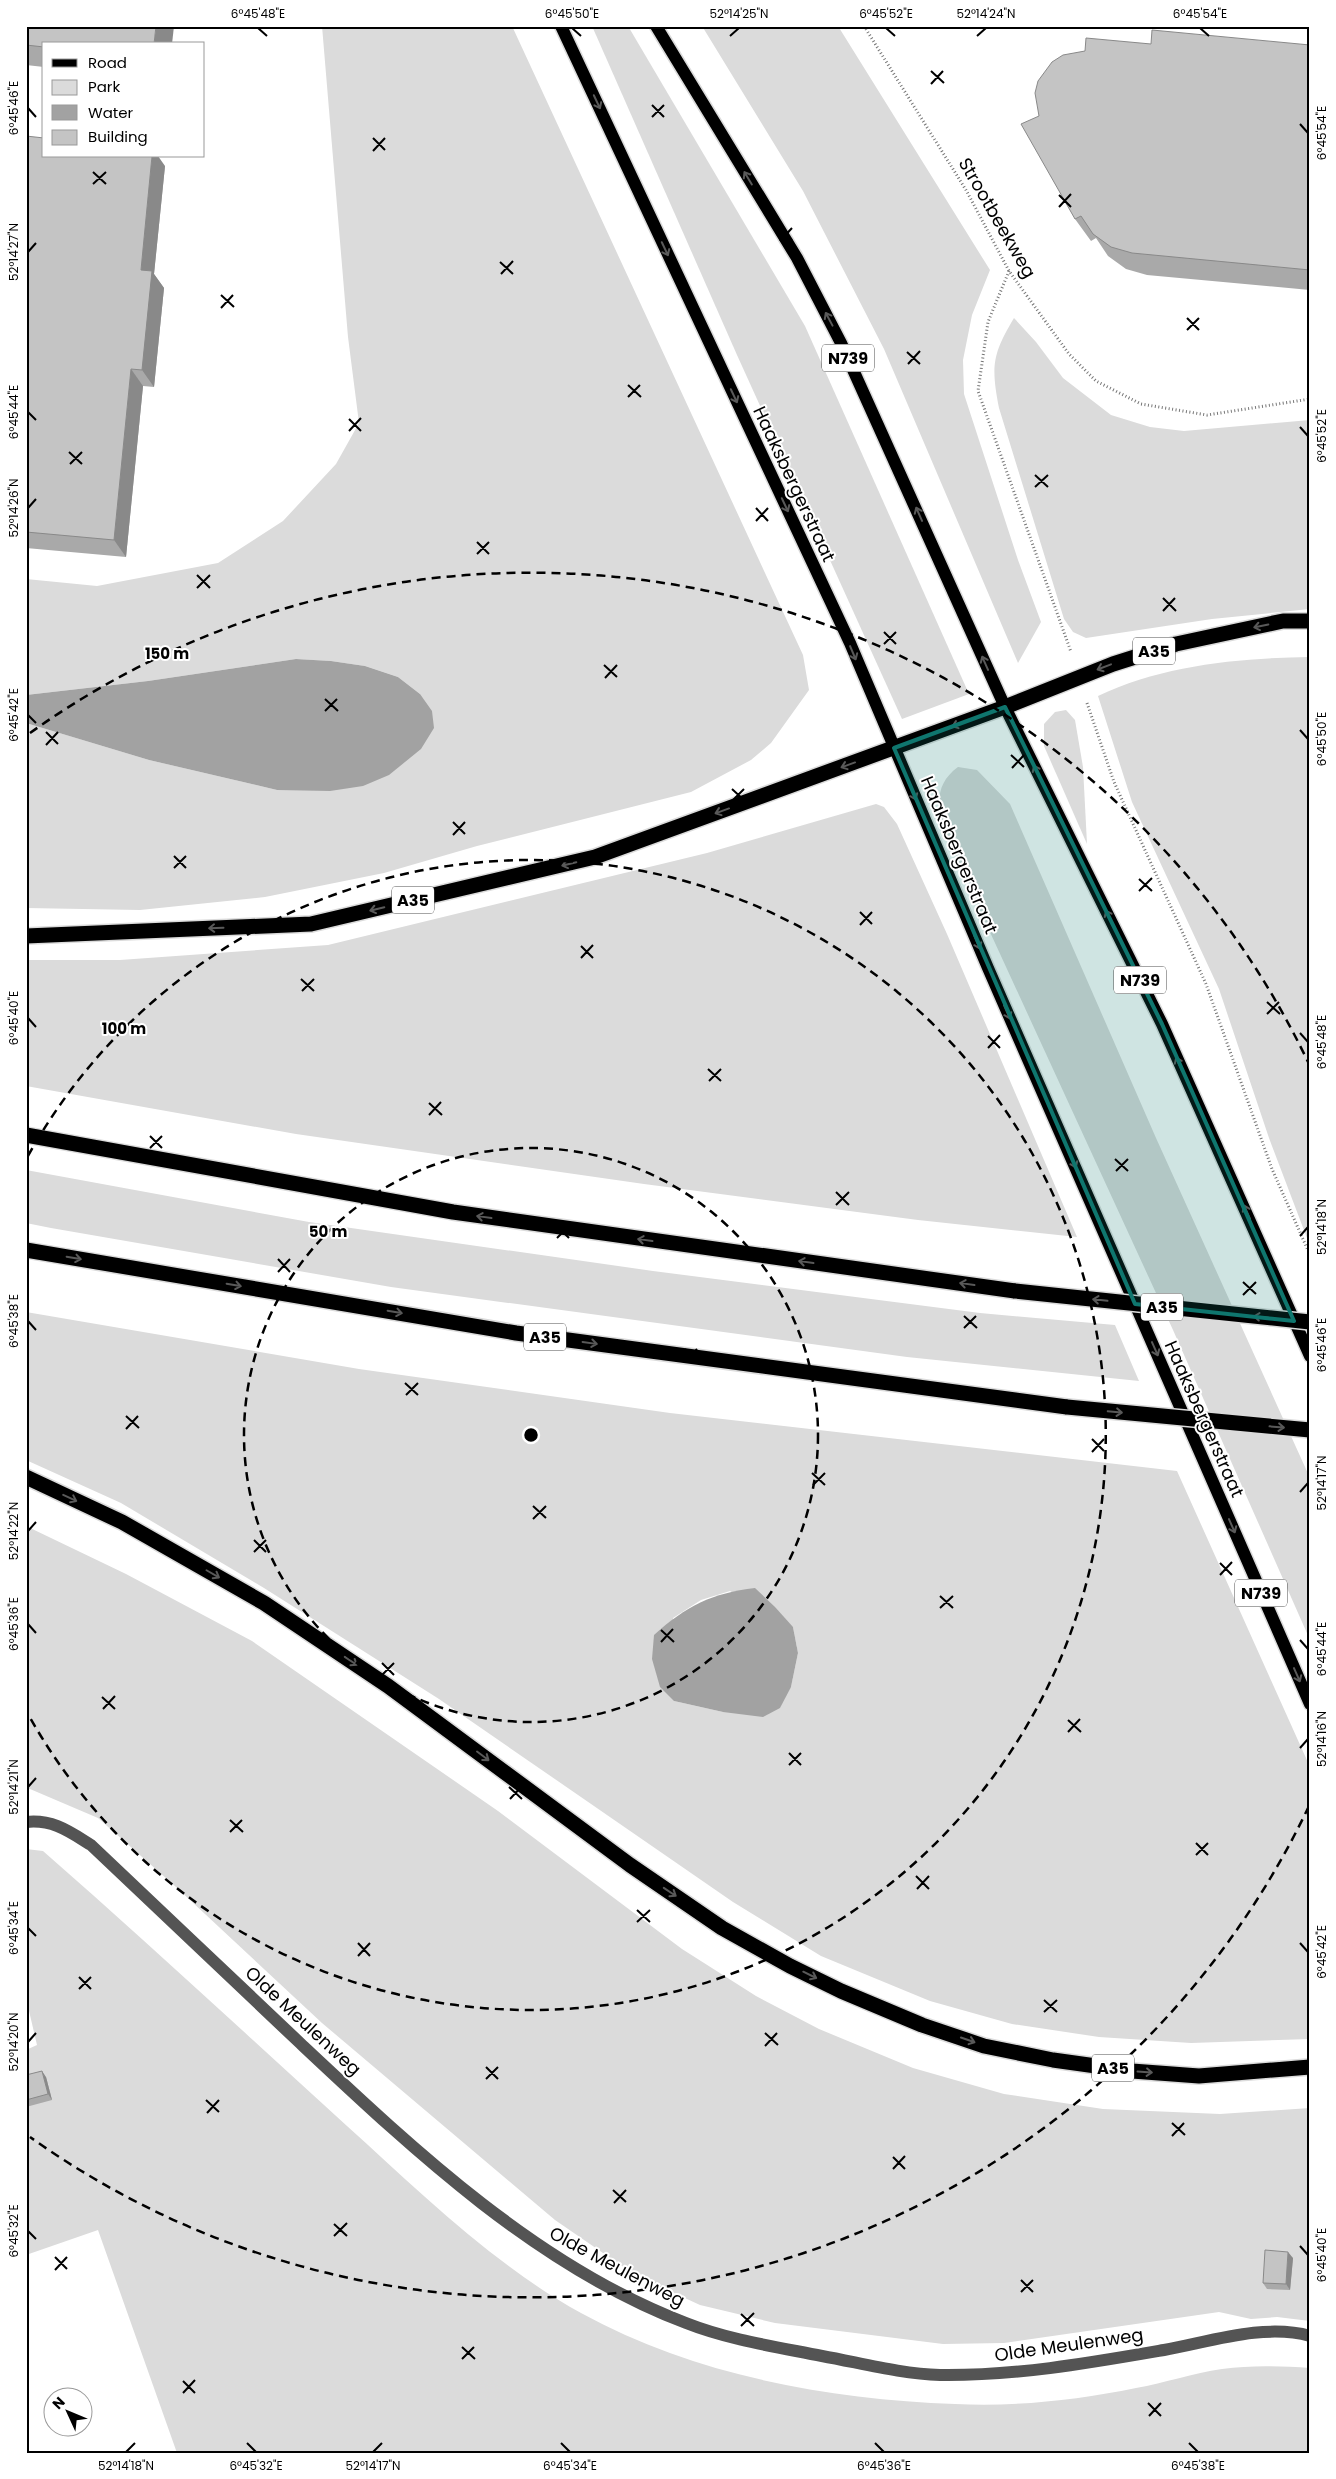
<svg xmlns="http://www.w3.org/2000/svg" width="1336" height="2479" font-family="Poppins,sans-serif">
  <rect width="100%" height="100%" fill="#fff"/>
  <!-- green -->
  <g fill="#dbdbdb" fill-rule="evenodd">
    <path d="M322 26H512L803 655 809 690 771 743 751 760 691 792 477 846 384 873 265 897 140 910 26 908V723L149 760 277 790 420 694 398 677 365 666 331 661 296 659 148 681 26 695V579L97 586 218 563 283 521 336 464 359 423 348 337Z"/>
    <path d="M592 26H628L805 326 969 694 902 719 737 355Z"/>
    <path d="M702 26H838L990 270 972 315 963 360 964 394 1018 560 1041 622 1018 663 884 349 803 191Z"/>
    <path d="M1014 318 1036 342 1063 378 1111 415 1150 427 1184 431 1310 420V609L1212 619 1086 638 1073 632 1064 619 999 408C991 366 992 355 1014 318Z"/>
    <path d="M1310 657V1246L1269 1138 1219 989 1132 802 1098 696C1163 665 1239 658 1310 657Z"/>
    <path d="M1066 710 1075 720 1083 767 1087 844 1044 746V724L1055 712Z"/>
    <path d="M958 767 977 770 1010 804 1156 1138 1310 1478V1640L1173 1330 961 869C948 834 921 794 958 767Z"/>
    <path d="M876 804 884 807 897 824 947 934 1077 1237 918 1220 644 1184 296 1134 26 1086V960H120L328 945 707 853Z"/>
    <path d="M26 1170 309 1222 653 1271 980 1313 1115 1325 1139 1381 907 1357 391 1287 51 1228 26 1223Z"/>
    <path d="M26 1312 359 1369 670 1413 1177 1471 1310 1767V2039L1191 2043 1099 2037 1012 2024 930 2001 821 1956 733 1902 439 1699 264 1588 121 1503 26 1460ZM730 1591 793 1627 798 1653 791 1687 723 1712 674 1701 673 1618 701 1600Z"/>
    <path d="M26 1526 126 1574 252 1641 498 1811 682 1949 756 1996 819 2029 913 2068 1004 2094 1103 2109 1220 2114 1310 2108V2321L1277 2317 1251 2319 1219 2312 1004 2343 943 2344 775 2323 700 2305 635 2275 555 2220 322 2023 176 1887 98 1818 30 1789 26 1790Z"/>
    <path d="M26 1849 43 1851C146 1941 246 2034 347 2126 420 2192 495 2266 581 2313 694 2375 826 2399 955 2404 1016 2407 1077 2400 1136 2388 1165 2383 1193 2373 1222 2369 1251 2365 1281 2366 1310 2368V2453H177L98 2230 26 2255V2050L37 2045 26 1998Z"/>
  </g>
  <!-- water -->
  <g fill="#a2a2a2">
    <path d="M296 659 331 661 365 666 398 677 420 694 432 711 434 728 421 749 389 775 363 786 330 791 277 790 149 760 26 723V695L148 681Z"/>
    <path d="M755 1588 775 1607 793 1627 798 1653 791 1687 780 1708 763 1717 723 1712 674 1701 660 1687 652 1659 654 1635C686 1606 712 1593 755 1588Z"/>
  </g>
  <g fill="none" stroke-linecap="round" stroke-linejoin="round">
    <!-- major casing -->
    <g stroke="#dbdbdb" stroke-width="15">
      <g id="major">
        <path d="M561 26 850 643 988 968 1310 1704"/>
        <path d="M656 26 797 258 841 343 1005 707 1162 1024 1310 1356"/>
      </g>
    </g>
    <!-- highway casing -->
    <g stroke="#dbdbdb" stroke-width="18">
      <g id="highway">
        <path d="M26 936 311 924 595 857 1005 707 1113 664 1176 644 1283 621H1310"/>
        <path d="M26 1135 453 1212 1015 1291"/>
        <path d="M26 1250 516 1333 1067 1407"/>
        <path d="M26 1477 122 1522 264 1603 388 1686 630 1865 722 1928 790 1966 841 1991 922 2025 984 2046 1053 2060 1132 2071 1199 2076 1310 2067"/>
      </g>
    </g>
    <!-- path -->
    <g stroke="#767676" stroke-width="3" stroke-dasharray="1 2.5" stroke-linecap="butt">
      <path d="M864 26 966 190 1009 271 1069 354 1096 381 1141 404 1207 415 1310 399"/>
      <path d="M1009 271 988 322 978 391 1071 652"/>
      <path d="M1087 703 1114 782 1206 984 1272 1169 1310 1255"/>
    </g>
    <!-- minor -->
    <path stroke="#545454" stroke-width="12" d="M26 1822C53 1819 70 1832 91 1845 161 1911 231 1978 301 2044 414 2150 538 2267 686 2323 729 2340 777 2347 822 2356 861 2363 901 2374 940 2375 1016 2376 1089 2363 1164 2350 1209 2342 1264 2323 1310 2336"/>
    <!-- major -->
    <use href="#major" stroke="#000" stroke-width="12"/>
    <!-- highway -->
    <use href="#highway" stroke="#000" stroke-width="15"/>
    <!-- highway-bridge casing -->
    <g stroke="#dbdbdb" stroke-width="18" stroke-linecap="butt">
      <g id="highway-bridge">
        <path d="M1015 1291 1310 1322"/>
        <path d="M1067 1407 1310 1430"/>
      </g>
    </g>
    <!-- highway-bridge -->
    <use href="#highway-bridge" stroke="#000" stroke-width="15"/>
  </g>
  <!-- wall -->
  <g fill="#a9a9a9">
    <path d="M26 26 44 44V67L26 65Z"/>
    <path d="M1151 44 1310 45V290L1147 275 1126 269 1108 256 1096 238 1091 241 1075 219 1039 116Z"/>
    <path d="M26 136 165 166 154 274 164 288 154 387 143 386 126 557 26 548Z"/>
    <path d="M26 2075 46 2077 52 2100 26 2107Z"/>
    <path d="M1293 2258 1290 2290 1267 2289 1263 2283Z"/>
  </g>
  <!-- shaded-wall -->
  <g fill="#898989">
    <path d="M156 26H174L172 44H154Z"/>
    <path d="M152 156H158L165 166 154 274 164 288 154 387 142 370 141 270Z"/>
    <path d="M131 369 143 386 126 557 114 540Z"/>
    <path d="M42 2071 46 2077 52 2100 48 2094Z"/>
    <path d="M1288 2252 1293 2258 1290 2290 1286 2284Z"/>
  </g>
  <!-- building -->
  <g fill="#c4c4c4" stroke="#898989">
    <path d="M26 26H156L154 44H44V47L26 45Z"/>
    <path d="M1152 30 1310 45V270L1132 253 1111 247 1093 234 1081 216 1075 219 1021 124 1039 116 1035 93 1038 81 1052 62 1063 55 1085 51 1086 38 1151 44Z"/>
    <path d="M26 136 44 138V156H152L141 270 152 271 142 370 131 369 114 540 26 532Z"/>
    <path d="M42 2071 48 2094 26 2100V2075Z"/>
    <path d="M1265 2250 1288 2252 1286 2284 1263 2283Z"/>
  </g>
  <!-- one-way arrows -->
  <defs><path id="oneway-shaft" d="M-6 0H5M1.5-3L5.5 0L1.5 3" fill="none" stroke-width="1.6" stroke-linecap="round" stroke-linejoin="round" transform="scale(1.25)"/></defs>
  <g stroke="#595959">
    <use href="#oneway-shaft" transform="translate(597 102) rotate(65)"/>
    <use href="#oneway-shaft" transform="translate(748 178) rotate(-121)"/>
    <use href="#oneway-shaft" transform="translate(665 249) rotate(65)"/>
    <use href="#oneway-shaft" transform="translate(829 319) rotate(-118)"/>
    <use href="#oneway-shaft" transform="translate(734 396) rotate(65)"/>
    <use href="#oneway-shaft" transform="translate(785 505) rotate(65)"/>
    <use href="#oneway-shaft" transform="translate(919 514) rotate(-114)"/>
    <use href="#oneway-shaft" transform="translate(1261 626) rotate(168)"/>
    <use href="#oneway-shaft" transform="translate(853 653) rotate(67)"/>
    <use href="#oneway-shaft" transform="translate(985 663) rotate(-114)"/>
    <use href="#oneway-shaft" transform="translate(1104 667) rotate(159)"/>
    <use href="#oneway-shaft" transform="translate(959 724) rotate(160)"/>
    <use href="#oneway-shaft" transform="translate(848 765) rotate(160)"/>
    <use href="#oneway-shaft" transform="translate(1037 772) rotate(-116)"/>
    <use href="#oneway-shaft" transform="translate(913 793) rotate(67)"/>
    <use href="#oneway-shaft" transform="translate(722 811) rotate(160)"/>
    <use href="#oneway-shaft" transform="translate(569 864) rotate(167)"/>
    <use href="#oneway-shaft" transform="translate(377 909) rotate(167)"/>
    <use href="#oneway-shaft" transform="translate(1109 917) rotate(-116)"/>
    <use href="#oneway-shaft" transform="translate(216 928) rotate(178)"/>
    <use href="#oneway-shaft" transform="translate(977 942) rotate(67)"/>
    <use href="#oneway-shaft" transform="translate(1007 1012) rotate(66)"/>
    <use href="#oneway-shaft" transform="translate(1179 1064) rotate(-114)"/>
    <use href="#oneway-shaft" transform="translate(1073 1161) rotate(66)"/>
    <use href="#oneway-shaft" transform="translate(1247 1212) rotate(-114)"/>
    <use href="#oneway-shaft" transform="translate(484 1217) rotate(-172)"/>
    <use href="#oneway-shaft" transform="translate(645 1240) rotate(-172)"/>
    <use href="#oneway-shaft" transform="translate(74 1258) rotate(10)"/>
    <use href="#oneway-shaft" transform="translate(806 1262) rotate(-172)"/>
    <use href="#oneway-shaft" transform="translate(967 1284) rotate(-172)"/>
    <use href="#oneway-shaft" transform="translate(234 1285) rotate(10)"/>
    <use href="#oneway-shaft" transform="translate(1100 1300) rotate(-174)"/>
    <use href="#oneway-shaft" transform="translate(395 1312) rotate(10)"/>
    <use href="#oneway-shaft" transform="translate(1261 1317) rotate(-174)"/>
    <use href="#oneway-shaft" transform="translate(590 1343) rotate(8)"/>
    <use href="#oneway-shaft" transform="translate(1155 1349) rotate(66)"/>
    <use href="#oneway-shaft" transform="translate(1115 1412) rotate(5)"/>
    <use href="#oneway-shaft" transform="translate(1277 1427) rotate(5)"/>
    <use href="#oneway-shaft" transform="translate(70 1498) rotate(25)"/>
    <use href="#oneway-shaft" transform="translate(1232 1526) rotate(66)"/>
    <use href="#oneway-shaft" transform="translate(213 1574) rotate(30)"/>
    <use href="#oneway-shaft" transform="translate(351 1661) rotate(34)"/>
    <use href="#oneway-shaft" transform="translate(1297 1675) rotate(66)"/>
    <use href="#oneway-shaft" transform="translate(483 1756) rotate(37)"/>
    <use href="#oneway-shaft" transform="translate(670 1892) rotate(34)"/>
    <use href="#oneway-shaft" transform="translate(810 1975) rotate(26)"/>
    <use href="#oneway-shaft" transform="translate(968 2040) rotate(19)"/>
    <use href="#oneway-shaft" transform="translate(1145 2072) rotate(4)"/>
  </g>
  <!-- marked area -->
  <path fill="#0f766e" fill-opacity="0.2" stroke="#0f766e" stroke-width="4" stroke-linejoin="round" d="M1005 707 1162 1024 1294 1321 1135 1304 894 748Z"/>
  <!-- ticks -->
  <path fill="none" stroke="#000" stroke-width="2" d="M258 28 267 36M572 28 581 36M886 28 895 36M1200 28 1209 36M730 36 739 28M977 36 986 28M931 71 944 83M931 84 943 71M652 105 664 117M28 108 36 117M652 117 664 105M1300 124 1308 133M373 138 385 150M373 151 385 138M93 172 106 184M93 184 106 172M1059 195 1071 207M1059 207 1071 194M780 228 792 240M780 241 792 228M28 252 36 243M500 262 513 274M501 274 513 261M221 295 234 307M221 308 233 295M1187 318 1199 330M1187 330 1199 318M907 352 920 364M908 364 920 351M628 385 641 397M628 397 640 385M28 412 36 420M349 419 361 431M1300 427 1308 436M349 431 361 418M69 452 82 464M70 464 82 452M1035 475 1048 487M1035 487 1048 475M28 508 36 499M756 508 768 521M756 521 768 508M477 542 489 554M477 554 489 542M197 575 210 588M197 588 210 575M1163 598 1176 611M1163 611 1175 598M884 632 896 644M884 644 896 632M604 665 617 677M605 678 617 665M325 699 338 711M325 711 337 699M28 715 36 723M1300 730 1308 739M46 732 58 744M46 745 58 732M1011 755 1024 767M1012 768 1024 755M732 789 745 801M732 801 744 789M453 822 465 834M453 835 465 822M174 856 186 868M174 868 186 856M1139 879 1152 891M1139 891 1152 878M860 912 872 924M860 925 872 912M581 946 593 958M581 958 593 945M301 979 314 991M302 991 314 979M1267 1002 1280 1014M1267 1014 1279 1002M28 1018 36 1027M1300 1033 1308 1042M988 1036 1000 1048M988 1048 1000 1035M708 1069 721 1081M709 1081 721 1069M429 1103 442 1115M429 1115 441 1102M150 1136 162 1148M150 1148 162 1136M1115 1159 1128 1171M1116 1171 1128 1159M836 1192 849 1205M836 1205 849 1192M557 1226 569 1238M1300 1236 1308 1227M557 1238 569 1226M278 1259 290 1272M278 1272 290 1259M1243 1282 1256 1294M1243 1295 1256 1282M964 1316 977 1328M28 1321 36 1330M964 1328 976 1316M1300 1337 1308 1345M685 1349 697 1361M685 1362 697 1349M405 1383 418 1395M406 1395 418 1383M126 1416 139 1428M126 1429 138 1416M1092 1439 1104 1451M1092 1452 1104 1439M812 1473 825 1485M813 1485 825 1473M1300 1492 1308 1483M533 1506 546 1518M533 1519 546 1506M28 1531 36 1522M254 1540 266 1552M254 1552 266 1540M1220 1563 1232 1575M1220 1575 1232 1562M940 1596 953 1608M940 1608 953 1596M28 1624 36 1633M661 1630 674 1642M1300 1640 1308 1649M661 1642 673 1629M382 1663 394 1675M382 1675 394 1663M102 1697 115 1709M103 1709 115 1696M1068 1720 1081 1732M1068 1732 1080 1719M1300 1748 1308 1739M789 1753 801 1765M789 1765 801 1753M28 1787 36 1778M509 1787 522 1799M510 1799 522 1786M230 1820 243 1832M230 1832 242 1820M1196 1843 1208 1855M1196 1855 1208 1843M916 1876 929 1889M917 1889 929 1876M637 1910 650 1922M637 1922 650 1910M28 1928 36 1936M358 1943 370 1956M1300 1943 1308 1952M358 1956 370 1943M79 1977 91 1989M79 1989 91 1977M1044 2000 1057 2012M1044 2012 1057 2000M765 2033 778 2045M28 2042 36 2033M765 2046 777 2033M486 2067 498 2079M486 2079 498 2067M206 2100 219 2112M207 2113 219 2100M1172 2123 1185 2135M1172 2136 1184 2123M893 2157 905 2169M893 2169 905 2156M613 2190 626 2202M614 2203 626 2190M334 2224 347 2236M28 2231 36 2239M334 2236 347 2223M1300 2246 1308 2255M55 2257 67 2269M55 2270 67 2257M1021 2280 1033 2292M1021 2292 1033 2280M741 2314 754 2326M741 2326 754 2313M462 2347 475 2359M462 2359 474 2347M183 2381 195 2393M183 2393 195 2380M1148 2403 1161 2416M1149 2416 1161 2403M247 2443 256 2452M561 2443 570 2452M875 2443 884 2452M1189 2443 1198 2452M126 2452 135 2443M373 2452 382 2443"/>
  <!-- distance rings -->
  <g fill="none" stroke="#000" stroke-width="2.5" stroke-dasharray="9 6">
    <circle cx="531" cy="1435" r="287"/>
    <path d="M28 1156A575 575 0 1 1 28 1714"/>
    <path d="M1309 1806A862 862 0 0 1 30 2137M30 733A862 862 0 0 1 1309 1064"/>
  </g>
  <g text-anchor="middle" stroke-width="4" stroke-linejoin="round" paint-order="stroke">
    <!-- shield labels -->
    <g fill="#fff" stroke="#4c4c4c" stroke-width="1">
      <rect x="822" y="344.5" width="52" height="27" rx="4"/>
      <rect x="1133" y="637.5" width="42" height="27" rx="4"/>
      <rect x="392" y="886.5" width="42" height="27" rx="4"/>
      <rect x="1114" y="966.5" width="52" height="27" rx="4"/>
      <rect x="1141" y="1293.5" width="42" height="27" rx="4"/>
      <rect x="524" y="1323.5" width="42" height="27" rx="4"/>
      <rect x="1235" y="1579.5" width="52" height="27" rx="4"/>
      <rect x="1092" y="2054.5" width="42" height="27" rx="4"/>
    </g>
    <g font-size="16" font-weight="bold" fill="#000">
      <text x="848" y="364">N739</text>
      <text x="1154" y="657">A35</text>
      <text x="413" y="906">A35</text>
      <text x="1140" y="986">N739</text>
      <text x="1162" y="1313">A35</text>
      <text x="545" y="1343">A35</text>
      <text x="1261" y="1599">N739</text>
      <text x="1113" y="2074">A35</text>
    </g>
    <!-- street labels -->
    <g font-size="18" fill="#000" stroke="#fff">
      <text transform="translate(997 218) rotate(60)" y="6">Strootbeekweg</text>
      <text transform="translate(794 484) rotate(65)" y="6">Haaksbergerstraat</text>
      <text transform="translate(959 855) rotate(67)" y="6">Haaksbergerstraat</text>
      <text transform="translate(1204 1419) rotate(66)" y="6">Haaksbergerstraat</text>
      <text transform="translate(303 2021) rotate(43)" y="6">Olde Meulenweg</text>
      <text transform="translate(617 2267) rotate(28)" y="6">Olde Meulenweg</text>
      <text transform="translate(1069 2345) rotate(-8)" y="6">Olde Meulenweg</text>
    </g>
  </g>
  <circle cx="531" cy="1435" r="8" fill="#000" stroke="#fff" stroke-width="2.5"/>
  <g font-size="15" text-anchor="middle" font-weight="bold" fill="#000" stroke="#fff" stroke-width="4" stroke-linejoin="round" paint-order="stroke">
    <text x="167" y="659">150 m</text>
    <text x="124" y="1034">100 m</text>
    <text x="328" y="1237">50 m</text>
  </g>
  <!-- border -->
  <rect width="1336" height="2479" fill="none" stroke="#ffffff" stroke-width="55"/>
  <!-- legend -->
  <rect x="42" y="42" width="162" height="115" fill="#ffffff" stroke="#999999"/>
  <rect x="52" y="59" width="25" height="8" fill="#000000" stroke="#999999"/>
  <text x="88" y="68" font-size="15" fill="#000000">Road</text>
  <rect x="52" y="80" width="25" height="15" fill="#dbdbdb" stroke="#999999"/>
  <text x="88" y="92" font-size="15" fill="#000000">Park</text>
  <rect x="52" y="105" width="25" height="15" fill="#a2a2a2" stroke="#999999"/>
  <text x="88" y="118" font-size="15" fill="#000000">Water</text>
  <rect x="52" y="130" width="25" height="15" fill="#c4c4c4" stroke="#999999"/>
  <text x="88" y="142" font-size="15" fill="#000000">Building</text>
  <!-- north arrow -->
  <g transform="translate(68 2412) rotate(314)"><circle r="24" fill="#ffffff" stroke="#999999"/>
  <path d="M0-4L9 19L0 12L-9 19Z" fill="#000000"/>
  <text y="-8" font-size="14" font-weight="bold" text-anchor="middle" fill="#000000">N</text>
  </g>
  <rect x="28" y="28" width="1280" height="2424" fill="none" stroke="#000" stroke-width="2"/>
  <g font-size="12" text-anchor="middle" fill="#000">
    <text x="258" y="18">6°45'48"E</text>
    <text x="572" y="18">6°45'50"E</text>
    <text x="739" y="18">52°14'25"N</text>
    <text x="886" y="18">6°45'52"E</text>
    <text x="986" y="18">52°14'24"N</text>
    <text x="1200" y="18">6°45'54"E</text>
    <text transform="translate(14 108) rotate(-90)" y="4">6°45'46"E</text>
    <text transform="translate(1322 133) rotate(-90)" y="4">6°45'54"E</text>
    <text transform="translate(14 252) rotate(-90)" y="4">52°14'27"N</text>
    <text transform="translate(14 412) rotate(-90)" y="4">6°45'44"E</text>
    <text transform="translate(1322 436) rotate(-90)" y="4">6°45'52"E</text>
    <text transform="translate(14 508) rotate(-90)" y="4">52°14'26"N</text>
    <text transform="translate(14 715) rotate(-90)" y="4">6°45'42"E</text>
    <text transform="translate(1322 739) rotate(-90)" y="4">6°45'50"E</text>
    <text transform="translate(14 1018) rotate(-90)" y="4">6°45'40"E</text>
    <text transform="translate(1322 1042) rotate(-90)" y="4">6°45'48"E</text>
    <text transform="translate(1322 1227) rotate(-90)" y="4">52°14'18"N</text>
    <text transform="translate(14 1321) rotate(-90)" y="4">6°45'38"E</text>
    <text transform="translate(1322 1345) rotate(-90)" y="4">6°45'46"E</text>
    <text transform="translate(1322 1483) rotate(-90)" y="4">52°14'17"N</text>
    <text transform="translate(14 1531) rotate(-90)" y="4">52°14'22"N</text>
    <text transform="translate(14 1624) rotate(-90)" y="4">6°45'36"E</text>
    <text transform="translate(1322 1649) rotate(-90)" y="4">6°45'44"E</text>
    <text transform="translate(1322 1739) rotate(-90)" y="4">52°14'16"N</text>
    <text transform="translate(14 1787) rotate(-90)" y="4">52°14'21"N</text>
    <text transform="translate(14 1928) rotate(-90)" y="4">6°45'34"E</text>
    <text transform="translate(1322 1952) rotate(-90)" y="4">6°45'42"E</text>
    <text transform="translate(14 2042) rotate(-90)" y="4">52°14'20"N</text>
    <text transform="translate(14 2231) rotate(-90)" y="4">6°45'32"E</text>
    <text transform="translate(1322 2255) rotate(-90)" y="4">6°45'40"E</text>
    <text x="126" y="2470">52°14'18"N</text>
    <text x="256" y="2470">6°45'32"E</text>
    <text x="373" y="2470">52°14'17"N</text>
    <text x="570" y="2470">6°45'34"E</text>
    <text x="884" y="2470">6°45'36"E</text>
    <text x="1198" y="2470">6°45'38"E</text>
  </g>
</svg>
